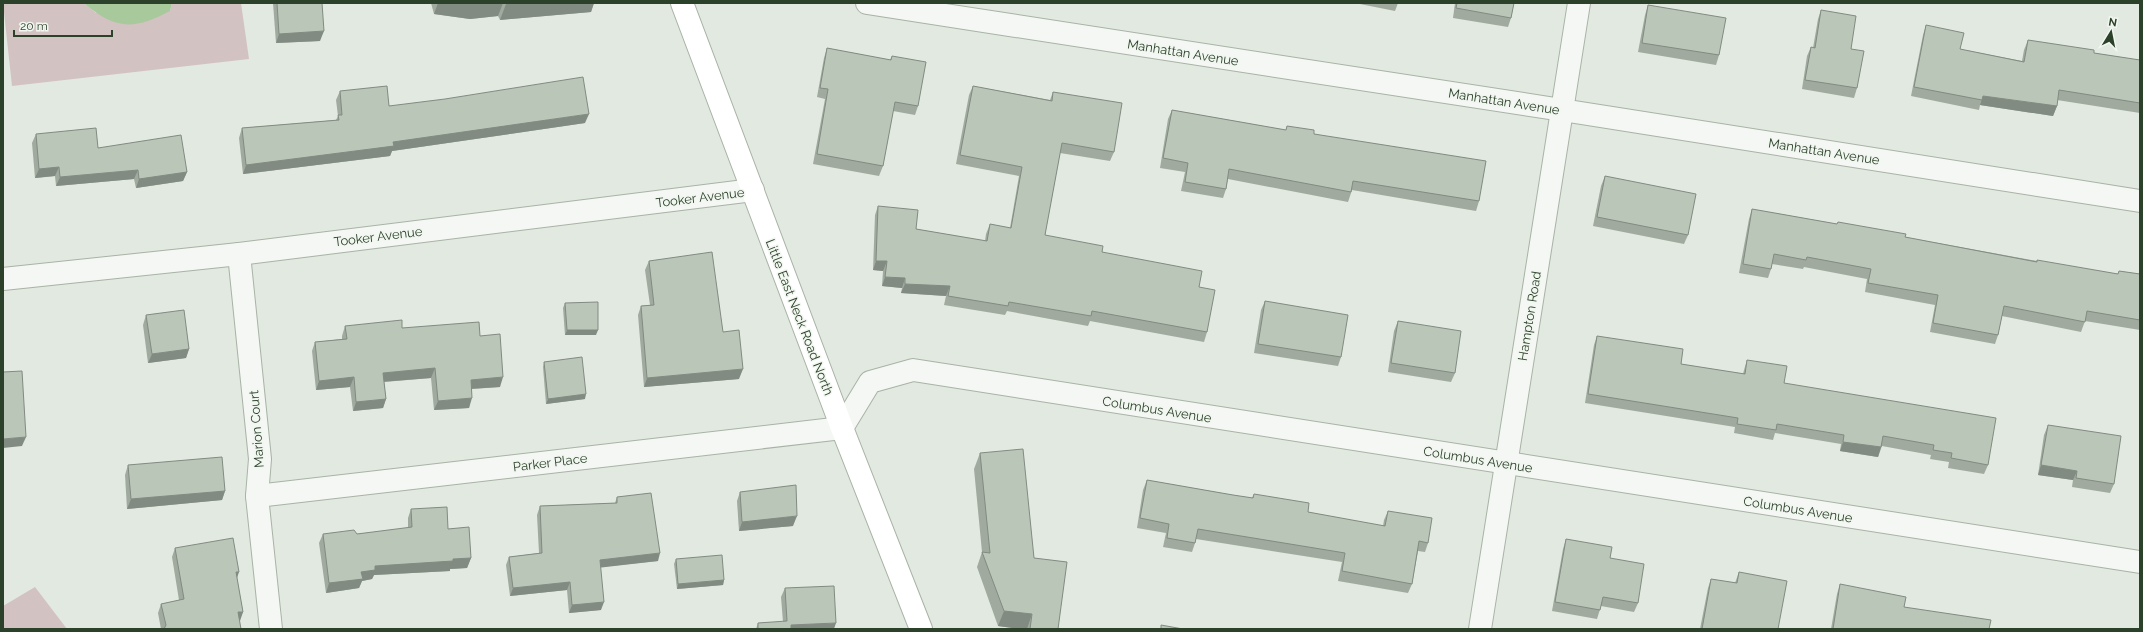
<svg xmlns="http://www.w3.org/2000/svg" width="2143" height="632" font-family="Raleway,sans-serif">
  <rect width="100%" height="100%" fill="#e2e9e0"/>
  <!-- green -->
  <g fill="#d3c2c2">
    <path d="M3 3H84L96 13 170 11 172 3H241L249 59 12 86Z"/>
    <path d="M35 587 67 629H3V606Z"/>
  </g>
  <!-- water -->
  <path fill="#a8c99c" d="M84 3H172L170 11C134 30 115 30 84 3Z"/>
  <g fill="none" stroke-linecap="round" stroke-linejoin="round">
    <!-- street casing -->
    <g stroke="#a8b3a5" stroke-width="24">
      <g id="street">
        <path d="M867 3 1562 110 2140 201"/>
        <path d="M239 254 260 459 257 496 271 629"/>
        <path d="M3 279 239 254 753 190"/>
        <path d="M257 496 842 428 870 382 913 370 2140 562"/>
        <path d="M1480 629 1579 3"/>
      </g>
    </g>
    <!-- secondary casing -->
    <g stroke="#a8b3a5" stroke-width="24">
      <path id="secondary" d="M682 3 842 428 921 629"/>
    </g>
    <!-- street -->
    <use href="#street" stroke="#f4f7f3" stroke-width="22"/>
    <!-- secondary -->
    <use href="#secondary" stroke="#fff" stroke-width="22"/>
  </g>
  <!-- wall -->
  <g fill="#a0aa9e">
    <path d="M273 3H322L320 41 276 43Z"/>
    <path d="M431 3H594L591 12 500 20 498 16 470 19 434 14Z"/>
    <path d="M1355 3H1398L1395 11Z"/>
    <path d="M1455 3H1514L1511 18 1508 27 1453 18Z"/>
    <path d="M1648 5 1719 55 1716 65 1638 52 1645 15Z"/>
    <path d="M1821 10 1851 49 1857 88 1854 98 1802 89 1807 56 1811 47 1813 48 1818 19Z"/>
    <path d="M1926 25 1960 49 2022 61 2024 50 2028 40 2094 53 2140 60V113L2057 100V106L2053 116 1980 105 1979 110 1911 96 1923 35Z"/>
    <path d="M827 48 890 60 892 56 918 106 915 115 893 111 883 166 879 176 813 164 825 99 817 97 824 58Z"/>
    <path d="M973 86 1050 100 1053 92 1114 152 1110 161 1060 153 1045 235 1102 252 1199 287 1207 332 1204 342 1090 321 1088 326 1007 311 1005 315 944 305 946 296 901 293 902 288 882 286 883 271 873 270 875 215 878 206 916 229 985 241 986 234 990 224 1010 228 1019 176 956 164 969 95Z"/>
    <path d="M340 91 389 106 585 123 392 151 390 156 243 174 239 138 242 128 336 120 338 116 336 100Z"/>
    <path d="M1172 110 1286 130 1287 126 1314 134 1479 201 1476 211 1352 190 1348 202 1228 179 1226 189 1223 198 1181 191 1185 172 1160 168 1168 119Z"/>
    <path d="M36 134 98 148 187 172 183 181 136 188 134 179 56 186 55 176 35 178 32 143Z"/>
    <path d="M1605 176 1688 235 1684 244 1593 226 1601 186Z"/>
    <path d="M1752 209 1837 224 1838 222 1905 237 2037 261 2118 274 2119 271 2140 274V330L2085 321 2081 332 2002 316 1998 335 1995 344 1930 332 1935 305 1865 292 1867 279 1804 267 1803 269 1772 264 1771 269 1768 278 1739 273 1749 219Z"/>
    <path d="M649 261 723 332 739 379 644 387 638 315 641 306 650 305 645 270Z"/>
    <path d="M1265 301 1341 357 1338 366 1254 353 1261 310Z"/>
    <path d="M565 303 596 335H565L563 308Z"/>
    <path d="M146 315 189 349 186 358 148 363 143 325Z"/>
    <path d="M1398 321 1455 373 1451 382 1388 372 1394 331Z"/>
    <path d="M345 326 402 328 480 336 500 387 472 389 469 408 434 410 431 378 384 382 386 399 383 408 353 411 350 387 316 390 312 351 315 342 342 339V336Z"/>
    <path d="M1597 336 1681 364 1743 374 1744 370 1747 360 1784 383 1988 465 1984 474 1948 468 1949 462 1930 459 1931 455 1882 446 1878 457 1840 451 1841 444 1775 433 1773 440 1734 433 1735 427 1585 403 1594 345Z"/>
    <path d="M544 362 585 399 546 404 543 367Z"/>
    <path d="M2048 425 2114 484 2110 493 2072 487 2073 480 2038 475 2044 435Z"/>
    <path d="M980 453 1058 629H1020L998 626 977 567 982 552 974 469Z"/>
    <path d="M128 465 225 491 222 500 127 509 125 475Z"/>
    <path d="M1147 480 1233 495 1252 498 1254 494 1308 512 1383 526 1384 520 1388 511 1428 543 1425 552 1418 551 1412 584 1408 593 1338 581 1342 562 1196 539 1195 543 1192 552 1163 547 1166 533 1137 528 1143 490Z"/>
    <path d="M740 492 793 526 739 531 737 501Z"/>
    <path d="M617 497 658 561 600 567 601 610 569 613 567 590 510 596 506 565 509 557 539 553 537 515 540 506 615 503Z"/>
    <path d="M411 509 448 529 471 558 467 568 450 569V571L374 575 372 579 362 581 359 588 326 593 319 543 323 534H357L408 528V518Z"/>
    <path d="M1566 539 1610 558 1638 603 1634 612 1601 606 1597 619 1552 611 1563 549Z"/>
    <path d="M175 548 237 578 243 612 239 621 241 629H161L158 613 161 604 179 600 172 557Z"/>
    <path d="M676 559 724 580 723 585 677 589 674 564Z"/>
    <path d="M1739 572 1778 629H1700L1708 588 1711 579 1735 583Z"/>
    <path d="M1840 584 1904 607 1989 629H1831L1837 594Z"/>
    <path d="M785 588 834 629H756L758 623 783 622 781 597Z"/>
  </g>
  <!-- shaded-wall -->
  <g fill="#828b81">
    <path d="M438 3H503L498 16 470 19 434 14Z"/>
    <path d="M517 3H594L591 12 500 20 506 4Z"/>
    <path d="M324 31 320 41 276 43 279 34Z"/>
    <path d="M1983 96 2057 106 2053 116 1980 105Z"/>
    <path d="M589 114 585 123 392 151 390 156 243 174 246 165 393 142Z"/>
    <path d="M59 167 55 176 35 178 39 169Z"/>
    <path d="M138 170 134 179 56 186 60 177Z"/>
    <path d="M187 172 183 181 136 188 139 179Z"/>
    <path d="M876 261H887L883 271 873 270Z"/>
    <path d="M885 277 905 278 902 288 882 286Z"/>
    <path d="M905 284 950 286 946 296 901 293Z"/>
    <path d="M567 330H598L596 335H565Z"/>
    <path d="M189 349 186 358 148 363 152 354Z"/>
    <path d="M435 368 431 378 380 382 383 373Z"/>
    <path d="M743 369 739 379 644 387 647 378Z"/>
    <path d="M354 377 350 387 316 390 319 381Z"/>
    <path d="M503 377 500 387 468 389 471 380Z"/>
    <path d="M586 394 585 399 546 404 548 399Z"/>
    <path d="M472 398 469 408 434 410 438 401Z"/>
    <path d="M386 399 383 408 353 411 356 402Z"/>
    <path d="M26 437 22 446 3 448V439Z"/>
    <path d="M1843 442 1881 447 1878 457 1840 451Z"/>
    <path d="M2041 465 2077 471 2073 480 2038 475Z"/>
    <path d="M225 491 222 500 127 509 131 499Z"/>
    <path d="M797 516 793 526 739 531 742 522Z"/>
    <path d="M660 553 658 561 597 568 600 560Z"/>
    <path d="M471 558 467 568 450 569V571L374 575 372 579 362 581 359 588 326 593 329 583 361 572 375 566 453 559Z"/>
    <path d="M236 572H239L236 581Z"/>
    <path d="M724 580 723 585 677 589 678 584Z"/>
    <path d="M570 582 567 590 510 596 513 588Z"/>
    <path d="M604 602 601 610 569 613 572 605Z"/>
    <path d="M1004 611 1032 614 1027 629H1020L998 626Z"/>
    <path d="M238 612H243L240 621 234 622Z"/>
    <path d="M836 623 834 629H790L791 625Z"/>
  </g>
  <!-- building -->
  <g fill="#bac6b8" stroke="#828b81">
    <path d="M277 3H322L324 31 279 34Z"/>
    <path d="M505 3H517L506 4Z"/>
    <path d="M1457 3H1514L1511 18 1456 8Z"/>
    <path d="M1648 5 1726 18 1719 55 1642 43Z"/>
    <path d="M1821 10 1856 16 1851 49 1864 51 1857 88 1805 80 1811 47 1815 48Z"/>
    <path d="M1926 25 1964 33 1960 49 2024 62 2028 40 2094 50V53L2140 60V103L2059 90 2057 106 1983 96 1982 100 1914 87Z"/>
    <path d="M827 48 891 60 892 56 926 62 918 106 895 102 883 166 817 154 828 89 820 88Z"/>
    <path d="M583 77 589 114 393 142 394 146 246 165 242 128 339 120 338 115H342L340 91 387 86 389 106 445 99Z"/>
    <path d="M973 86 1052 101 1053 92 1122 103 1114 152 1062 143 1045 235 1103 246 1102 252 1202 271 1199 287 1215 290 1207 332 1092 311 1091 316 1009 302 1008 306 948 296 950 286 905 284V278L885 277 887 261H876L878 206 918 210 916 229 987 241 990 224 1011 228 1022 167 960 155Z"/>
    <path d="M1172 110 1286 130 1287 126 1314 130V134L1486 161 1479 201 1353 181 1351 192 1229 169 1226 189 1185 182 1188 163 1163 158Z"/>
    <path d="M96 128 98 148 181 135 187 172 139 179 138 170 60 177 59 167 39 169 36 134Z"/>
    <path d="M1605 176 1696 194 1688 235 1597 217Z"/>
    <path d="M1752 209 1837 224 1838 222 1906 234 1905 237 2037 262V260L2118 274 2119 271 2140 274V320L2087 311 2085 322 2004 306 1998 335 1933 323 1938 295 1868 283 1871 269 1807 257 1806 260 1774 254 1771 269 1743 264Z"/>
    <path d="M712 252 723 332 739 330 743 369 647 378 641 306 654 305 649 261Z"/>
    <path d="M1265 301 1348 315 1341 357 1258 344Z"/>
    <path d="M598 302V330H567L565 303Z"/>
    <path d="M184 310 189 349 152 354 146 315Z"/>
    <path d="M402 320V328L479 322 480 336 500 334 503 377 471 380 472 398 438 401 435 368 383 373 386 399 356 402 354 377 319 381 315 342 347 339 345 326Z"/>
    <path d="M1398 321 1461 331 1455 373 1391 363Z"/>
    <path d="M1597 336 1683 349 1681 364 1745 374 1747 360 1787 366 1784 383 1996 418 1988 465 1951 458 1952 453 1933 450 1934 445 1883 436 1881 447 1843 442 1844 435 1777 424 1776 430 1737 424 1738 418 1588 394Z"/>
    <path d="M582 357 586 394 548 399 544 362Z"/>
    <path d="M22 371 26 437 3 439V372Z"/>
    <path d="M2048 425 2121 436 2114 484 2076 478 2077 471 2041 465Z"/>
    <path d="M1023 449 1034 558 1067 562 1058 629H1030L1032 614 1004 611 982 552 990 553 980 453Z"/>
    <path d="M222 457 225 491 131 499 128 465Z"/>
    <path d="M1147 480 1233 495 1253 498 1254 494 1309 503 1308 512 1385 526 1388 511 1432 518 1428 543 1419 541 1412 584 1342 571 1345 553 1198 529 1195 543 1167 538 1169 524 1140 518Z"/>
    <path d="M796 485 797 516 742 522 740 492Z"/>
    <path d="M651 493 660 553 600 560 604 602 572 605 570 582 513 588 509 557 542 553 540 506 617 503V497Z"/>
    <path d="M447 507 448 529 469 527 471 558 453 559V561L375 566V570L361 572 363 579 329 583 323 534 354 530 357 534 412 527 411 509Z"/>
    <path d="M233 538 239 572H236L243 612H238L241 629H164L166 625 161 604 184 599 175 548Z"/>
    <path d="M1566 539 1612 547 1610 558 1644 564 1638 603 1603 597 1600 610 1555 602Z"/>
    <path d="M722 555 724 580 678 584 676 559Z"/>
    <path d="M1739 572 1787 581 1778 629H1702L1711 579 1737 583Z"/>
    <path d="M1840 584 1906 597 1904 607 1991 620 1989 629H1833Z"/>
    <path d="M834 586 836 623 791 625V629H758V623L787 621 785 588Z"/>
    <path d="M1161 625 1183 629H1161Z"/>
  </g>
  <g text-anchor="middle" stroke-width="3" stroke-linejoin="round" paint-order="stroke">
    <!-- street labels -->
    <g font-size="13" fill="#2c4129" stroke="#f1f7f0">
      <text transform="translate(1183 52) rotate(9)" y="5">Manhattan Avenue</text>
      <text transform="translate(1504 101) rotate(9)" y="5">Manhattan Avenue</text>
      <text transform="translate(1824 151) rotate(9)" y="5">Manhattan Avenue</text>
      <text transform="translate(700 197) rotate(-7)" y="5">Tooker Avenue</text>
      <text transform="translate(378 236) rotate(-7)" y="5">Tooker Avenue</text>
      <text transform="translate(1529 316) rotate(-81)" y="5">Hampton Road</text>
      <text transform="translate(800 317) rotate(69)" y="5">Little East Neck Road North</text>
      <text transform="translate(1157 409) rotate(9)" y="5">Columbus Avenue</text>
      <text transform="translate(256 429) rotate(-94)" y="5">Marion Court</text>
      <text transform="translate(1478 459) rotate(9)" y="5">Columbus Avenue</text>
      <text transform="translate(550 462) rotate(-7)" y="5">Parker Place</text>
      <text transform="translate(1798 509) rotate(9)" y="5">Columbus Avenue</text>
    </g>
  </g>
  <!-- border -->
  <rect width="2143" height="632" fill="none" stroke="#2c4129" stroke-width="8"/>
  <!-- north arrow -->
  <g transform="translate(2111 32) rotate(10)" stroke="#f1f7f0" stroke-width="3" paint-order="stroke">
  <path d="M0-3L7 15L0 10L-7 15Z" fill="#2c4129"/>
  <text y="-6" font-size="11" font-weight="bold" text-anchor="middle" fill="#2c4129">N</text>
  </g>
  <!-- scale -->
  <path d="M14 30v6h98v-6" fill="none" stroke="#2c4129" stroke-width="2"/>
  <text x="20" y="30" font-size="12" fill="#2c4129" stroke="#f1f7f0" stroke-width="3" paint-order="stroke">20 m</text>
</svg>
